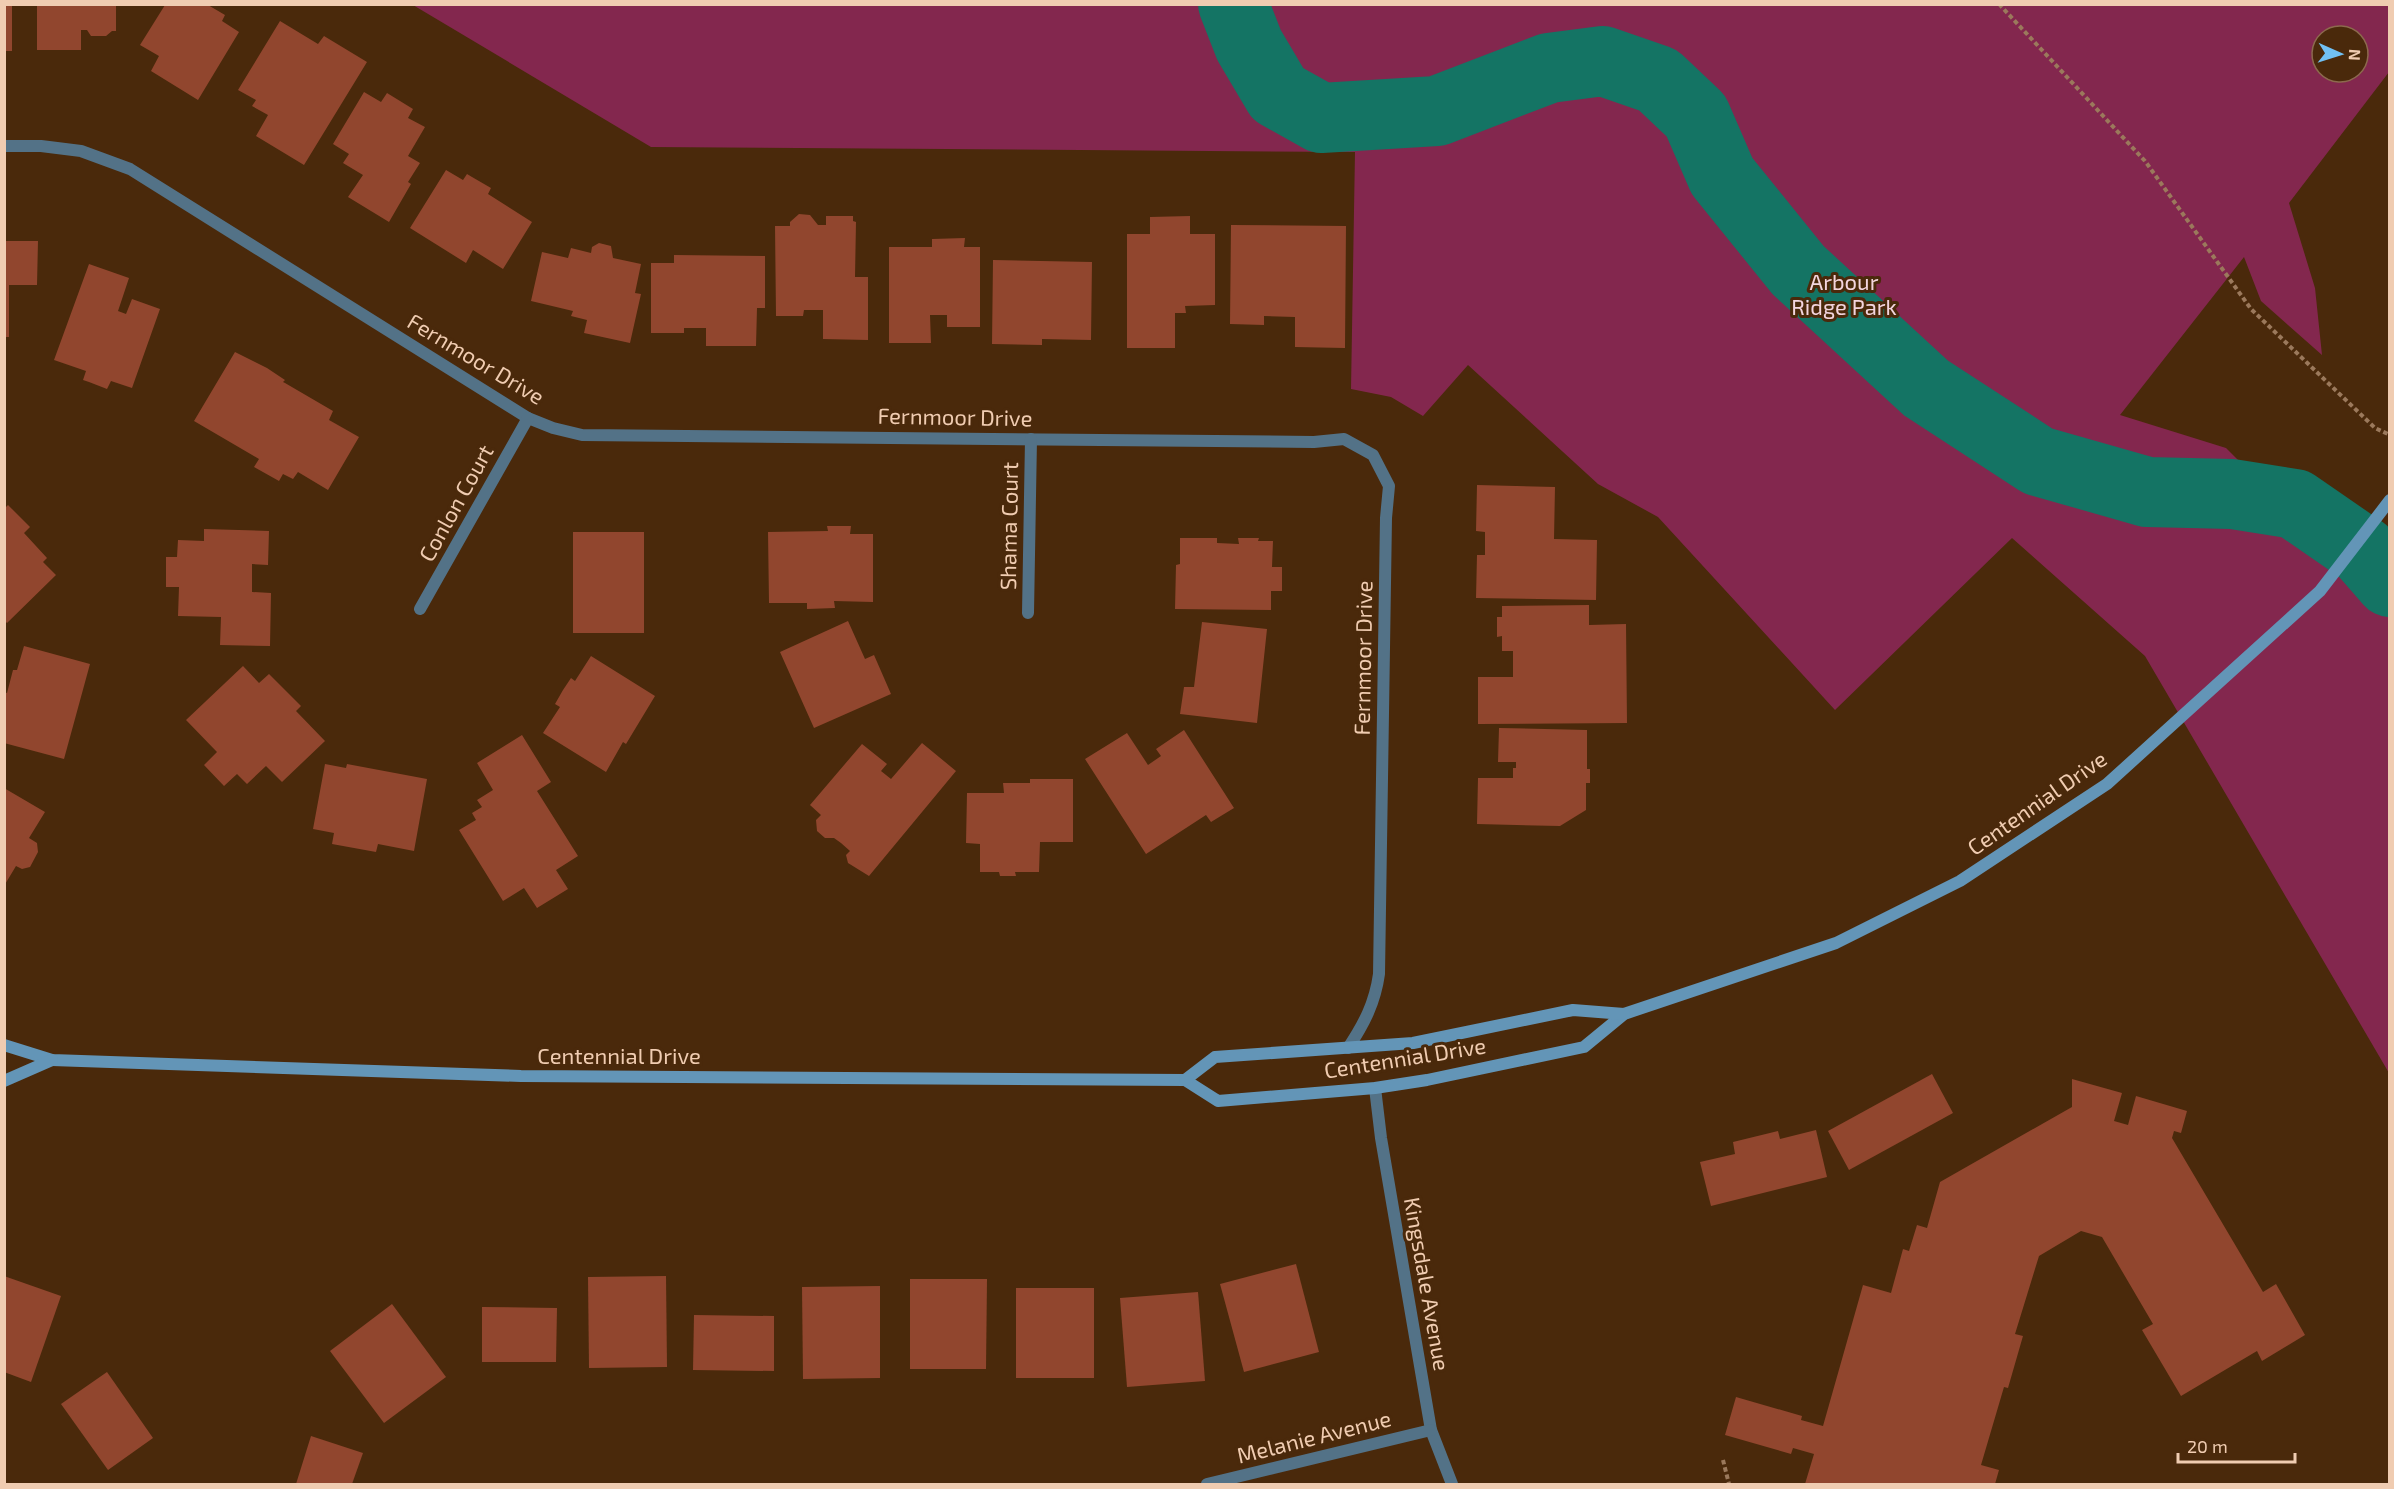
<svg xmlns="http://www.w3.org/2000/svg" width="2394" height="1489" font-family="'Exo 2',sans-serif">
  <rect width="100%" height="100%" fill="#4a290b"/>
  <!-- green -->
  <path fill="#83274e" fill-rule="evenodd" d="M413 5H2389V72L2289 203 2315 288 2322 355 2261 301 2244 257 2120 415 2226 448 2389 611V1073L2145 656 2012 538 1835 710 1658 517 1598 484 1468 365 1423 416 1391 397 1351 389 1355 152 651 147ZM2322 36H2358V72H2322Z"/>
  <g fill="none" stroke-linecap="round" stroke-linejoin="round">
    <!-- river -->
    <path stroke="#147464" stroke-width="70" d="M1233 4 1249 45 1278 94 1321 118 1437 111 1549 68 1603 61 1658 80 1696 116 1722 176 1798 270 1926 388 2038 461 2147 492 2232 494 2295 504 2363 551 2390 582"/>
  </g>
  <!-- building -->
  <g fill="#91462e">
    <rect x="4" y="4" width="8" height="47"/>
    <path d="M37 4H116V31H112L106 36H91L87 30H81V50H37Z"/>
    <path d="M165 5H208L225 15 222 21 239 32 198 100 151 71 159 56 140 45Z"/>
    <path d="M280 21 318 44 324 36 367 62 304 165 256 136 268 115 252 106 256 100 238 90Z"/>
    <path d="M364 92 381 102 387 93 413 109 408 118 425 127 408 156 420 163 408 182 411 184 389 222 348 197 363 175 343 163 349 154 333 144Z"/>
    <path d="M446 170 463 180 467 174 472 177 491 188 488 194 532 222 503 269 473 250 466 263 410 228Z"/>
    <path d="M799 214 810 215 818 225H826V216H853V221L856 222 855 277H868V340L823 339V310H804L803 316H776L775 226H790V222Z"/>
    <path d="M1190 216V234H1215V305L1185 306 1186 313H1175V348H1127V234H1150V217Z"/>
    <path d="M1231 225 1346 226 1345 348 1295 347V317L1264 316V325L1230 324Z"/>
    <path d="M965 238 964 247H980V327H947V315H930L931 343H889V247H932V239Z"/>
    <path d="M4 241H38L37 285H9V337H4Z"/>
    <path d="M599 243 611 246 613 258 641 264 635 293 641 294 630 343 584 333 587 320 571 316 573 311 531 301 542 252 568 258 571 248 591 253 592 247Z"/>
    <path d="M674 255 765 256V308H757L756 346H706V328H684V333H651V263H674Z"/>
    <path d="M993 260 1092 262 1091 340 1042 339V345L992 344Z"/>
    <path d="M89 264 129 278 118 311 126 314 132 299 160 309 132 388 111 381 107 389 89 382 83 380 86 371 54 360Z"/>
    <path d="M235 352 267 368 285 380 283 382 285 383 333 411 329 420 359 437 328 490 298 472 293 479 283 474 279 481 254 467 259 459 194 421Z"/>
    <path d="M1477 485 1555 487 1554 539 1597 540 1596 600 1476 598 1477 555H1485V532L1476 531Z"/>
    <path d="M8 505 30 527 24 533 47 558 43 562 56 575 7 623 4 620V509Z"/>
    <path d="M827 526H851L850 534H873V602L834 601 835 608 807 609V603H769L768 532 828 531Z"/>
    <path d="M204 529 269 531 268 565 252 564V592L271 593 270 646 220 645 221 617 178 616 179 587H166V557H177L178 540 204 541Z"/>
    <rect x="573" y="532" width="71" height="101"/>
    <path d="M1180 538H1217V543L1239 544 1238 538H1259L1258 541H1273L1272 567H1282V591H1271V610L1175 609 1176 565 1180 564Z"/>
    <path d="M1589 605V625L1626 624 1627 723 1478 724V677H1513V651H1502V636L1497 637V617H1502V606Z"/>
    <path d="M848 621 865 659 874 655 891 694 814 728 780 652Z"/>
    <path d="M1202 622 1267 629 1257 723 1180 714 1184 687H1194Z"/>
    <path d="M24 646 90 664 64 759 4 743V692L7 693 13 670H17Z"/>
    <path d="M591 656 655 696 626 744 623 742 606 772 543 733 560 707 555 704 563 690 571 678 575 681Z"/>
    <path d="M243 666 259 683 269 674 301 706 296 711 325 741 282 782 266 766 247 784 237 774 224 786 204 765 217 752 186 720Z"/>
    <path d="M1499 728 1587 730V769H1590V783H1586V810L1560 826 1477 824 1478 778H1513V768H1516V762H1498Z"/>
    <path d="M1184 730 1234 808 1211 822 1206 815 1146 854 1085 759 1127 733 1148 765 1161 756 1156 749Z"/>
    <path d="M522 735 551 782 537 791 578 856 556 870 568 889 537 908 524 888 503 901 459 830 476 820 472 813 482 807 477 800 493 790 477 763Z"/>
    <path d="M922 743 956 771 869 876 848 863 846 855 850 851 841 843 834 838H825L817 831 816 820 821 815 810 805 862 744 887 764 881 771 891 779Z"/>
    <path d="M325 764 346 768 347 764 427 779 414 851 378 844 376 852 332 844 334 833 313 829Z"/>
    <path d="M1030 779H1073V842H1040L1039 872H1015L1016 876H1000L999 872H980V844L966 843 967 793H1004L1003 783H1030Z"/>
    <path d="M4 788 45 812 29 838 37 843 38 852 30 867 22 869 16 866 4 886Z"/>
    <path d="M1932 1074 1953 1113 1849 1170 1828 1131Z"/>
    <path d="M2072 1079 2122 1093 2114 1121 2128 1125 2136 1096 2187 1111 2181 1133 2174 1131 2172 1138 2263 1292 2276 1284 2305 1335 2262 1361 2257 1351 2181 1396 2142 1330 2153 1324 2102 1237 2081 1231 2039 1256 2015 1334 2023 1336 2008 1388 2004 1387 1981 1465 1999 1470 1995 1484H1805L1814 1454 1793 1448 1791 1454 1725 1435 1736 1397 1802 1416 1801 1420 1823 1426 1863 1285 1891 1293 1903 1249 1909 1251 1917 1225 1927 1228 1940 1182 2072 1107Z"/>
    <path d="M1816 1130 1827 1177 1711 1206 1700 1162 1735 1154 1733 1142 1778 1131 1780 1139Z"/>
    <path d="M1296 1264 1319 1352 1244 1372 1220 1284Z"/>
    <path d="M4 1276 61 1296 31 1382 4 1372Z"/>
    <path d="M666 1276 667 1367 589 1368 588 1277Z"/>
    <path d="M910 1279H987L986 1369H910Z"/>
    <path d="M880 1286V1378L803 1379 802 1287Z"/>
    <rect x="1016" y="1288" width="78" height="90"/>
    <path d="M1198 1292 1205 1381 1127 1387 1120 1298Z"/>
    <path d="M392 1304 446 1377 384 1423 330 1351Z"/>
    <path d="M482 1307 557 1308 556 1362H482Z"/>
    <path d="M694 1315 774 1316V1371L693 1370Z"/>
    <path d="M107 1372 153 1438 108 1470 61 1404Z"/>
    <path d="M311 1436 363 1453 352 1484H296Z"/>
  </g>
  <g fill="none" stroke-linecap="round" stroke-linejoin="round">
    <!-- path -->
    <g stroke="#9b795c" stroke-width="4" stroke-dasharray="4.5 3" stroke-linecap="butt">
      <path d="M1999 4 2145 161 2251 309 2375 428 2390 435"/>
      <path d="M1723 1460 1729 1484"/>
    </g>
    <!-- street -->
    <g stroke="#537287" stroke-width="12">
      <path d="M4 146H41L81 151 130 169 528 418 553 428 582 435 1314 442 1344 439 1373 455 1389 486 1386 518 1379 974C1375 1003 1364 1024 1348 1048"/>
      <path d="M420 609 528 418"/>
      <path d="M1028 613 1031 439"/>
      <path d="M1375 1088 1381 1138 1431 1430 1452 1484"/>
      <path d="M1207 1484 1431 1430"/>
    </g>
    <!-- secondary -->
    <g stroke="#6395b7" stroke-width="12">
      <path d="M4 1045 52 1060 521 1076 1185 1080 1218 1101 1375 1088 1427 1080 1584 1047 1624 1014 1836 943 1960 881 2107 784 2320 591 2390 500"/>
      <path d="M1185 1080 1215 1057 1413 1043 1573 1010 1624 1014"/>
      <path d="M4 1081 52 1060"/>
    </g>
  </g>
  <g text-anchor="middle" stroke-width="6" stroke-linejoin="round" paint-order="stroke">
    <!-- park labels -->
    <g font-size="22" fill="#f3d5de" stroke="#4a290b">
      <text x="1844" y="290">Arbour<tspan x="1844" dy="25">Ridge Park</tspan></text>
    </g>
    <!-- street labels -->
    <g font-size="22" fill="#f0ccb1" stroke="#4a290b">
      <text transform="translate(476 359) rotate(31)" y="8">Fernmoor Drive</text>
      <text transform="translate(955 417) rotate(1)" y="8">Fernmoor Drive</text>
      <text transform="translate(456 503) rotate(-61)" y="8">Conlon Court</text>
      <text transform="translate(1009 526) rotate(-89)" y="8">Shama Court</text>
      <text transform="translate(1363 658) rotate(-89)" y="8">Fernmoor Drive</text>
      <text transform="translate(2037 803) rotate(-35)" y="8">Centennial Drive</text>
      <text x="619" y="1064">Centennial Drive</text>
      <text transform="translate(1405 1058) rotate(-9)" y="8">Centennial Drive</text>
      <text transform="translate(1427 1284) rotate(80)" y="8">Kingsdale Avenue</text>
      <text transform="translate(1314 1437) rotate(-14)" y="8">Melanie Avenue</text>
    </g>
  </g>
  <!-- border -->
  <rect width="2394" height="1489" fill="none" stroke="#f0ccb1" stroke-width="12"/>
  <!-- north arrow -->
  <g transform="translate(2340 54) rotate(93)"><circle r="28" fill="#4a290b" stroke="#8c6a4d" stroke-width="1.5"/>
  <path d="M0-4.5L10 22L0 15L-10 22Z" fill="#71c1f4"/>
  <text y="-9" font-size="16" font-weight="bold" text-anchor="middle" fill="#f0ccb1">N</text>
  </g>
  <!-- scale -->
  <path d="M2178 1453v9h117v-9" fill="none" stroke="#f0ccb1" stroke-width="3"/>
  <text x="2187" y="1453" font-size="18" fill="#f0ccb1" stroke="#4a290b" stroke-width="4.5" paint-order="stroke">20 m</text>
</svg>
